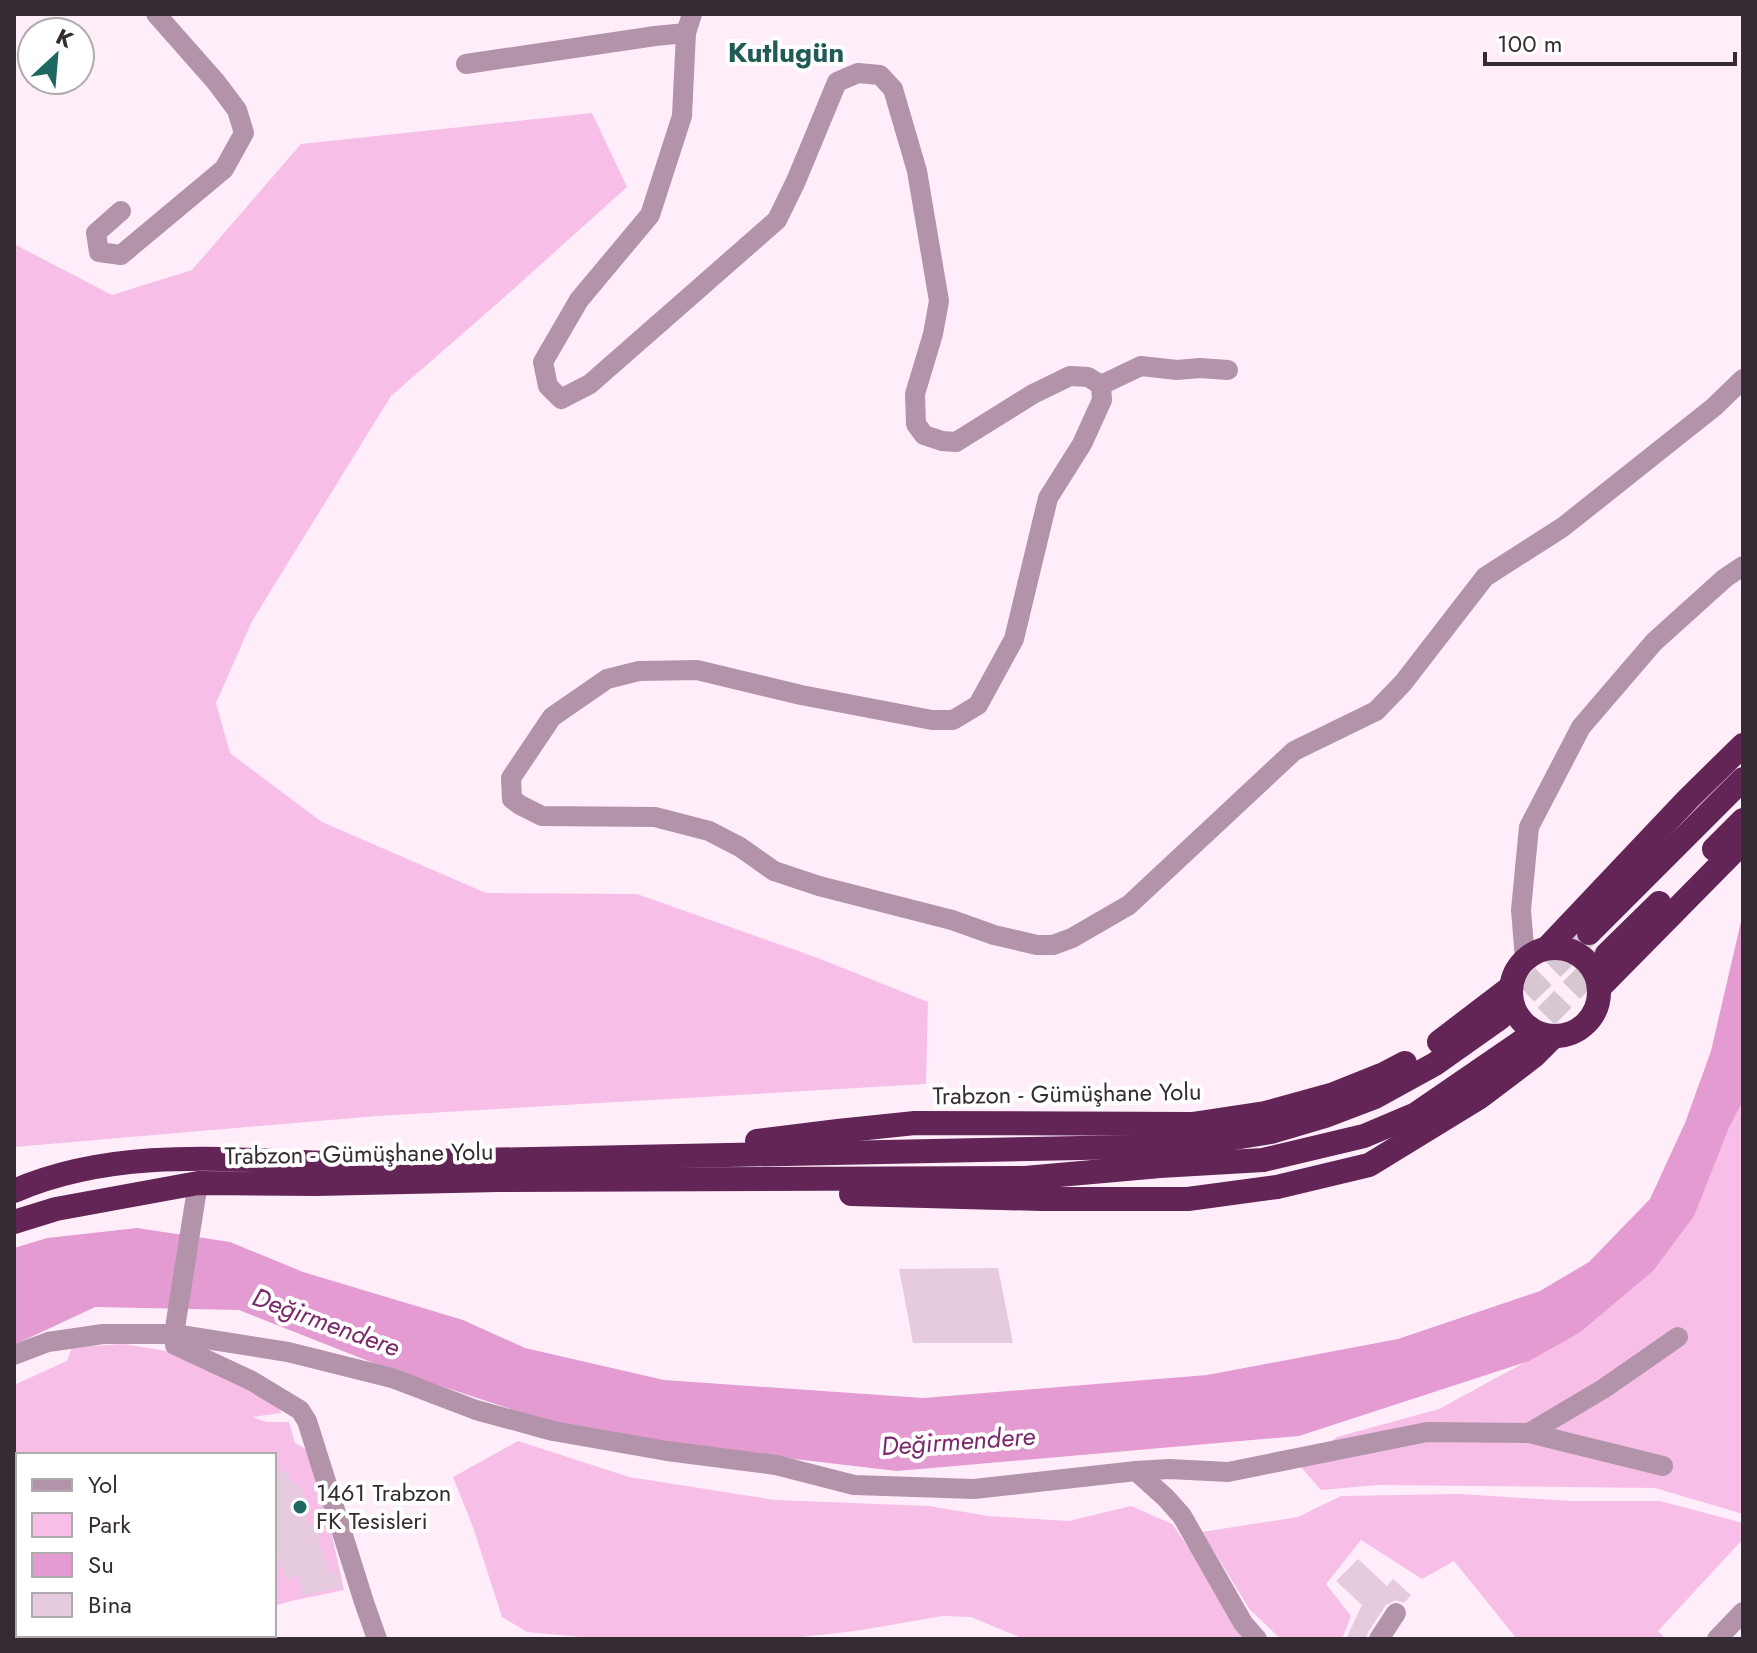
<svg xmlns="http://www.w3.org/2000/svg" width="1757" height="1653" font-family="Jost,sans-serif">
  <rect width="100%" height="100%" fill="#ffeefa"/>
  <!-- green -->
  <g fill="#f7bee8">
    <path d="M592 113 627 187 499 302 391 396 252 621 216 703 230 753 322 822 486 893 637 894 815 957 928 1002 926 1084 377 1116 14 1147V244L112 295 192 270 301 144Z"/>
    <path d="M1743 1101V1514L1655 1488 1378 1485 1321 1490 1300 1466 1337 1437 1439 1409 1579 1333 1728 1130Z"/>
    <path d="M124 1344 172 1352 276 1401 281 1413 252 1417 267 1422H289L295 1443 307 1450 317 1467 344 1590 291 1601 274 1606V1455H18V1635H201L192 1639H14V1385L67 1361 72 1347Z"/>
    <path d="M518 1441 629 1477 775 1500 929 1506 988 1516 1069 1521 1131 1506 1172 1524 1252 1639H1024L971 1617 943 1616 855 1631 784 1639H602L527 1632 502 1617 473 1527 453 1477Z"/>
    <path d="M1460 1494 1572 1501H1660L1743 1523V1539L1658 1631 1666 1639H1517L1454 1561 1422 1579 1361 1540 1326 1584 1351 1616 1342 1639H1281L1250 1610 1202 1532 1298 1517 1341 1496Z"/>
  </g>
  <!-- water -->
  <path fill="#e39bd1" d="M1743 913V1101L1728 1130 1694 1216 1653 1271 1579 1333 1529 1361 1299 1436 897 1471 590 1435 386 1368 239 1310 95 1307 14 1345V1248L47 1238 137 1228 230 1242 303 1272 463 1320 525 1348 664 1380 923 1398 1207 1375 1398 1339 1540 1291 1589 1262 1650 1199 1685 1123 1711 1051Z"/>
  <!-- building -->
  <g fill="#e6cbde">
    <path d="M998 1268 1013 1343H913L899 1269Z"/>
    <path d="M286 1470 293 1486 299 1484 305 1499 301 1501 311 1526 315 1524 321 1539 317 1540 331 1574 338 1572 342 1587 303 1596 298 1575 287 1580 274 1549V1475Z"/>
    <path d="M1358 1559 1387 1586 1393 1579 1411 1595 1404 1603 1396 1600 1386 1605 1368 1632 1366 1639H1346L1362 1605 1336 1581Z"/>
  </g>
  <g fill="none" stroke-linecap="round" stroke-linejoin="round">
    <!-- highway-tunnel -->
    <g stroke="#d7c7d2" stroke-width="24" stroke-dasharray="24 12" stroke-linecap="butt">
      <path d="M1500 1018 1589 933"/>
      <path d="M1521 1042 1607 954"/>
    </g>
    <!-- minor -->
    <g stroke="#b393aa" stroke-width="20">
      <path d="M692 14 686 33 682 116 650 215 579 300 543 362 548 386 561 399 590 384 777 220 796 181 837 82 858 73 880 75 893 89 917 171 939 301 933 334 915 394 916 424 924 435 942 441 956 442 1033 394 1070 376 1088 377 1101 385 1102 400 1082 444 1048 498 1014 639 978 705 953 720H932L801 695 697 670 639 671 607 679 552 717 511 778 512 799 520 805 542 816 655 817 709 831 740 847 774 871 819 886 952 920 994 935 1037 945H1053L1072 938 1129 905 1294 751 1376 711 1403 683 1485 577 1563 527 1714 407 1743 379"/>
      <path d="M466 64 655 36 686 33"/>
      <path d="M121 211 96 233 99 252 121 255 224 169 244 133 237 110 216 82 156 14"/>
      <path d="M1101 385 1141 366 1177 370 1200 368 1228 370"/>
      <path d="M1525 959 1521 910 1529 827 1581 727 1654 642 1725 578 1743 566"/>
      <path d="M198 1183 174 1334 175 1345 252 1381 300 1410 307 1421 364 1602 377 1639"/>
      <path d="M14 1355 48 1342 103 1334H174L288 1352 392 1378 476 1410 553 1431 667 1451 776 1465 854 1485 974 1489 1136 1471 1166 1498 1182 1516 1243 1623 1257 1639"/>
      <path d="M1529 1433 1663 1466"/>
      <path d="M1136 1471 1169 1469 1228 1472 1427 1432 1529 1433 1603 1389 1678 1337"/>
      <path d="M1379 1639 1396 1613"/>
      <path d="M1717 1639 1743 1612"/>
    </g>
    <!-- highway -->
    <g stroke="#632556" stroke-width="24">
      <path d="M1714 849 1743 820"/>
      <path d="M1589 933 1743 779"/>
      <path d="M1547 948 1688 799 1743 745"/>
      <circle cx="1555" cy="992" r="44"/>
      <path d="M1607 954 1659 903"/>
      <path d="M1599 988 1743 842"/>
      <path d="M1439 1042 1511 987"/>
      <path d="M757 1141 838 1131 915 1123 1192 1124 1265 1113 1334 1094 1384 1074 1405 1063"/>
      <path d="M14 1191C113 1148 223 1159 327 1163L1185 1146 1271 1132 1325 1116 1375 1097 1435 1064 1500 1018"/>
      <path d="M851 1194 1041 1199H1188L1277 1187 1369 1165 1480 1097 1534 1056 1554 1036"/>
      <path d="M14 1222 56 1209 198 1183 316 1184 498 1180 1025 1178 1160 1166 1263 1160 1364 1136 1416 1114 1521 1042"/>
    </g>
  </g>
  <!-- markers -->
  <circle fill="#1d6861" stroke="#fff" stroke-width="3" cx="300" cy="1507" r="8"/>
  <g text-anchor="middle" stroke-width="8" stroke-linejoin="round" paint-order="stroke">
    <!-- street labels -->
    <g font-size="24" fill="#352b32" stroke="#fff">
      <text transform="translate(1067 1094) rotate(-1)" y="8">Trabzon - Gümüşhane Yolu</text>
      <text transform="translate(359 1154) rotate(-1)" y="8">Trabzon - Gümüşhane Yolu</text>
    </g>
    <!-- poi labels -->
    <g font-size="24" fill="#352b32" stroke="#fff" text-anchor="start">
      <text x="316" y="1501">1461 Trabzon<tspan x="316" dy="28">FK Tesisleri</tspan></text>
    </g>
    <!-- water labels -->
    <g font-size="26" font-style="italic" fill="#7c296c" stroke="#fff">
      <text transform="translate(326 1322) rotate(20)" y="9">Değirmendere</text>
      <text transform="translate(958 1441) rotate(-4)" y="9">Değirmendere</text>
    </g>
    <!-- quarter labels -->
    <g font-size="28" font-weight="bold" fill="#225b56" stroke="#fff">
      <text x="786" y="62">Kutlugün</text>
    </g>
  </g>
  <!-- border -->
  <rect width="1757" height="1653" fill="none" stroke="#352b32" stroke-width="32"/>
  <!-- legend -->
  <rect x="16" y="1453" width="260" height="184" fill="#ffffff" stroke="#aeaaad" stroke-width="2"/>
  <rect x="32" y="1479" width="40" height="12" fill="#b393aa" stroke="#aeaaad" stroke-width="2"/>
  <text x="88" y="1493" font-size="24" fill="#352b32">Yol</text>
  <rect x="32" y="1513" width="40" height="24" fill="#f7bee8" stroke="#aeaaad" stroke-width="2"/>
  <text x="88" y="1533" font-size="24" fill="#352b32">Park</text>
  <rect x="32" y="1553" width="40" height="24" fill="#e39bd1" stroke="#aeaaad" stroke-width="2"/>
  <text x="88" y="1573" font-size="24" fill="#352b32">Su</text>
  <rect x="32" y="1593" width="40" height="24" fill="#e6cbde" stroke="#aeaaad" stroke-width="2"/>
  <text x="88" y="1613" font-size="24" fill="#352b32">Bina</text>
  <!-- north arrow -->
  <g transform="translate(56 56) rotate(26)"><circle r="38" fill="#ffffff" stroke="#aeaaad" stroke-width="2"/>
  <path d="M0-6L14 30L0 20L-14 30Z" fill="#1d6861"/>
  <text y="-12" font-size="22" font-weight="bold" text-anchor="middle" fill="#352b32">K</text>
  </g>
  <!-- scale -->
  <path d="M1485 52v12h250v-12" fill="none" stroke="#352b32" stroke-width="4"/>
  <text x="1497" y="52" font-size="24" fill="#352b32" stroke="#ffffff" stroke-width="6" paint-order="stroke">100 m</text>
</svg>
